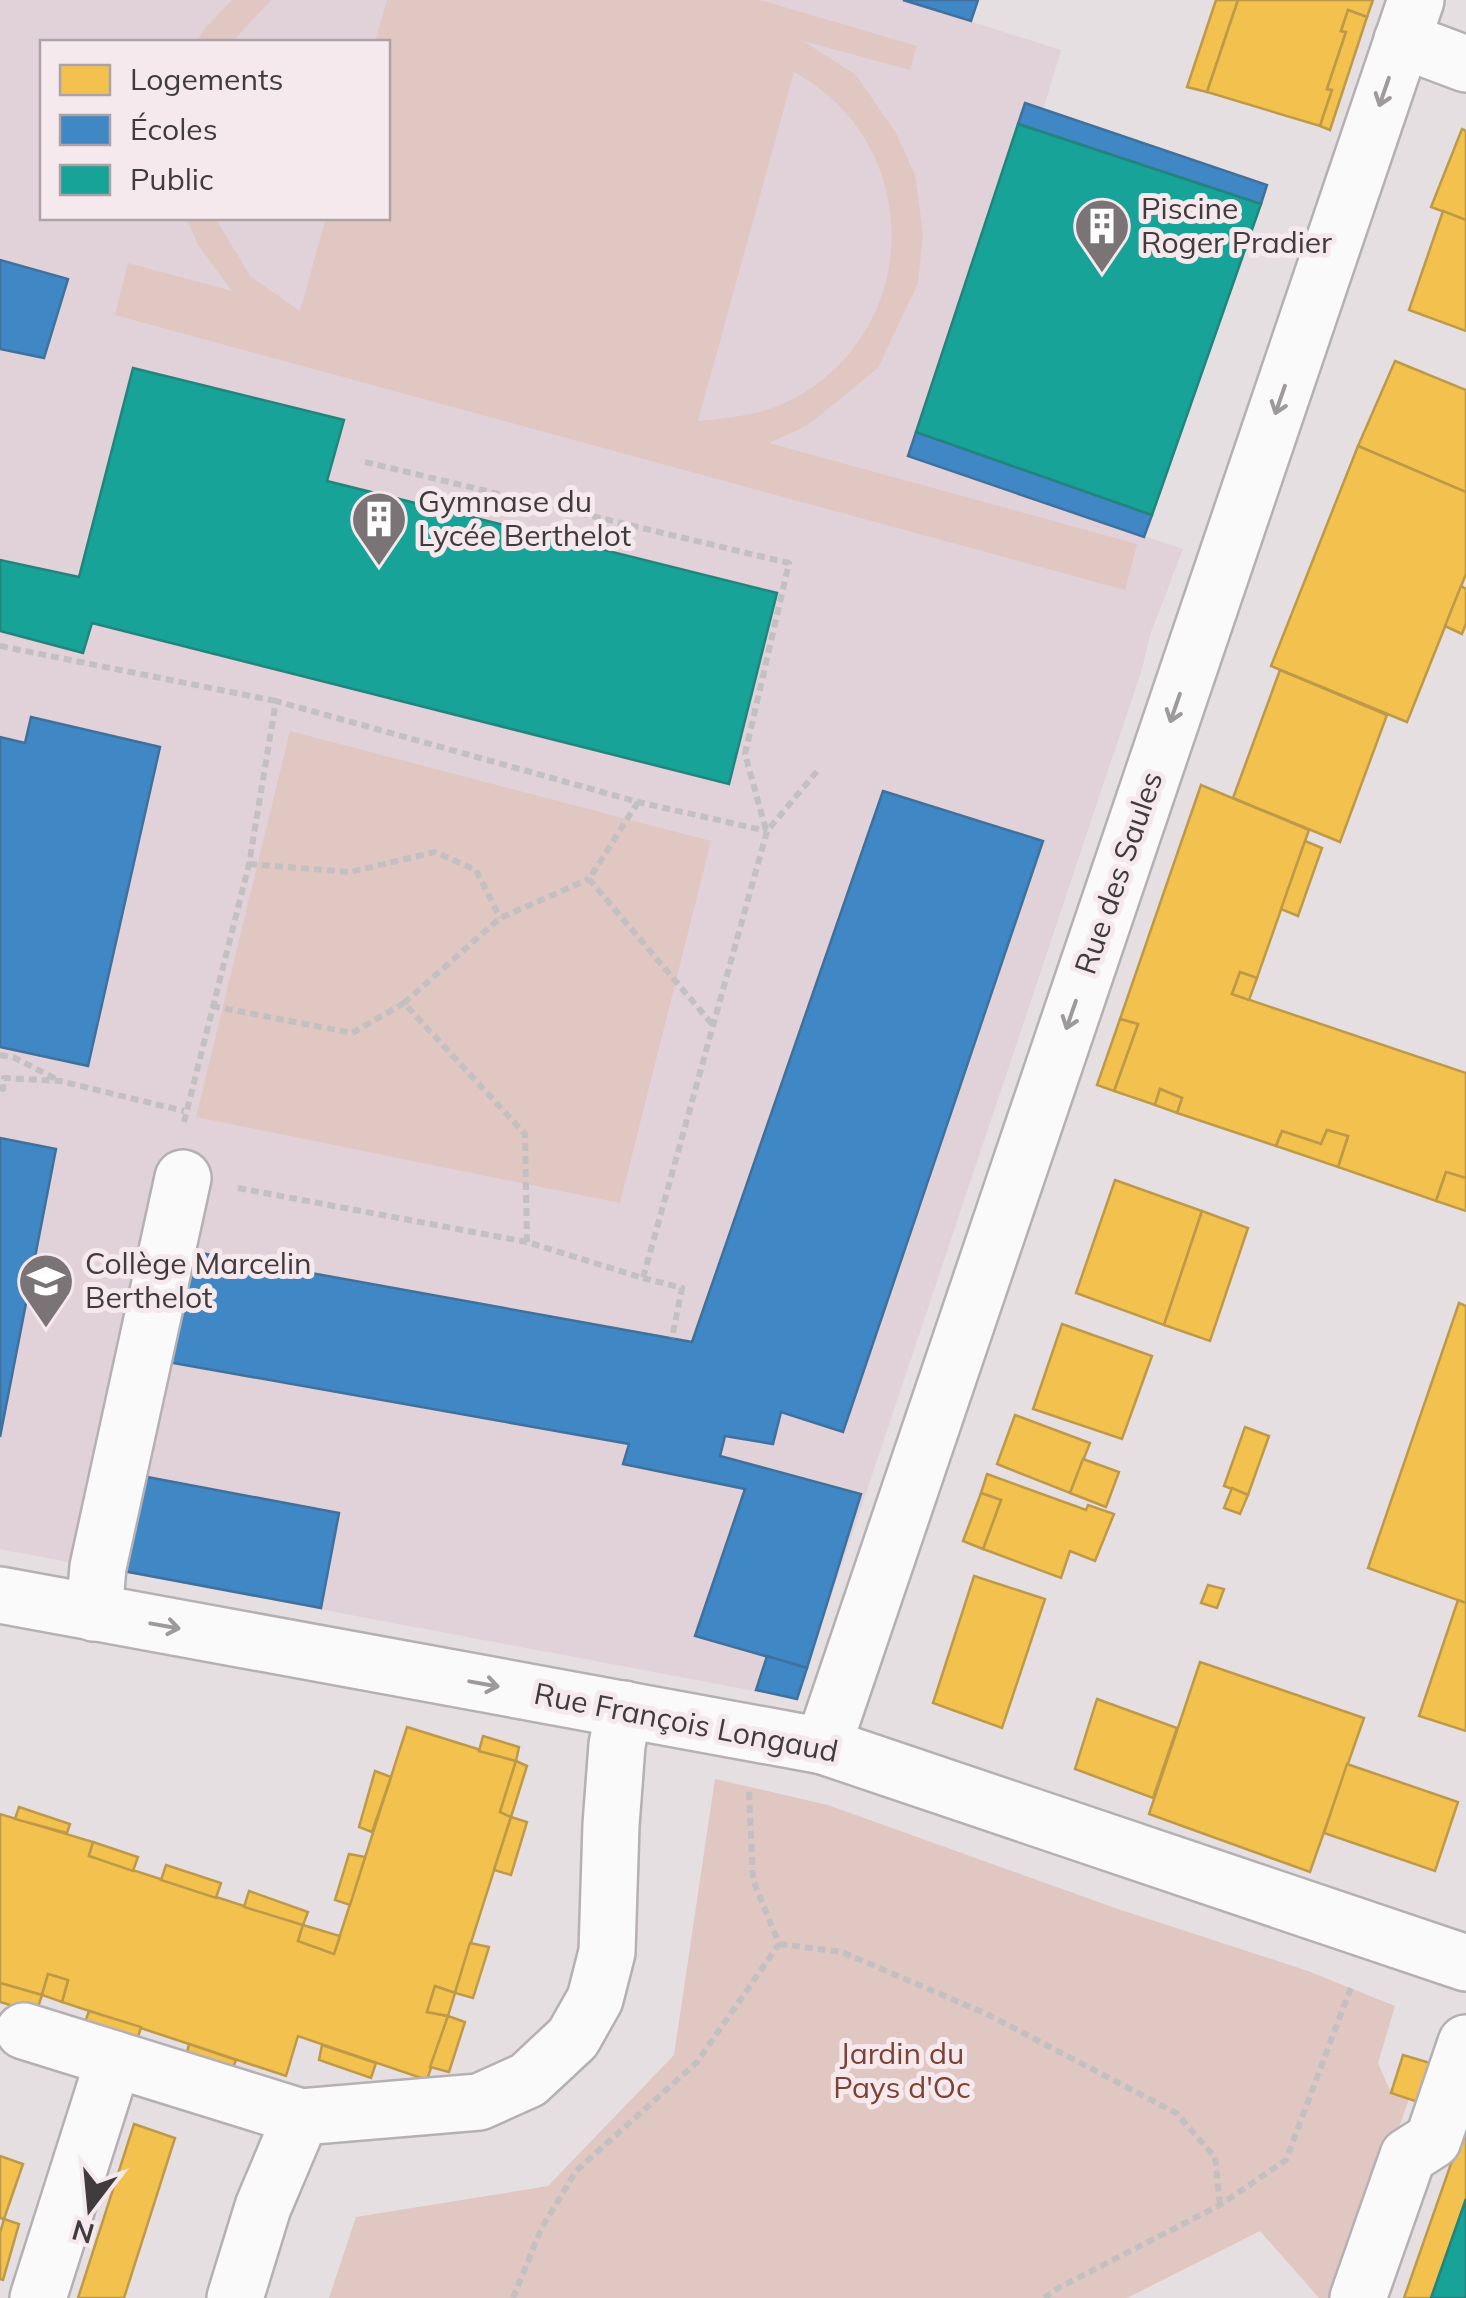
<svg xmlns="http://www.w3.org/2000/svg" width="1466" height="2298" font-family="Mulish,sans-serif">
  <rect width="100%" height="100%" fill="#e5dfe2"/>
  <!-- built -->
  <path fill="#e0d2d8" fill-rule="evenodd" d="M0 0H903L1061 50 1043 110 1025 104 908 456 1183 549 1151 632 1142 669 797 1699 0 1549ZM42 42H388V218H42Z"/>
  <!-- green -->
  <g fill="#e0c7c2" fill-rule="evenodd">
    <path d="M232 0H271L232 42H197L202 32Z"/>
    <path d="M387 0H760L917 46 910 70 803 41 856 75 896 133 915 175 923 233 918 283 878 368 808 425 769 443 1137 544 1125 590 115 315 128 263 232 291 198 245 186 218H215L251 277 300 311 326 218H388V42H375ZM794 72C924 142 924 327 795 398 766 414 730 418 698 421Z"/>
    <path d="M290 731 711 841 620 1203 196 1117Z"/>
    <path d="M715 1779 828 1805 1118 1909 1308 1971 1395 2006 1378 2063 1391 2093 1409 2099 1339 2298H1319L1260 2231 1127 2298H329L356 2217 548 2186 674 2055Z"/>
  </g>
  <!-- homes -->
  <g fill="#f2c14e" stroke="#bd9949" stroke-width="2.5">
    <path d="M1216 0H1238L1207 92 1187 87Z"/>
    <path d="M1238 0H1373L1367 17 1348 10 1341 31 1346 32 1327 89 1332 90 1320 126 1207 92Z"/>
    <path d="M1348 10 1367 17 1330 130 1320 126 1332 90 1327 89 1346 32 1341 31Z"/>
    <path d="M1462 129 1466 131V220L1431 207Z"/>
    <path d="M1443 211 1466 220V331L1409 310Z"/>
    <path d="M1395 361 1466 390V492L1358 446Z"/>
    <path d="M1358 446 1466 492V574L1407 722 1271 666Z"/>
    <path d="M1461 586 1466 589V623L1462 634 1445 626Z"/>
    <path d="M1280 670 1387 715 1340 842 1233 798Z"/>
    <path d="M1201 785 1309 830 1257 978 1240 972 1232 994 1466 1073V1178L1446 1172 1436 1201 1338 1167 1348 1136 1327 1130 1321 1144 1282 1131 1276 1146 1177 1113 1182 1098 1160 1089 1155 1105 1114 1091 1138 1024 1120 1019Z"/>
    <path d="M1305 841 1322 848 1298 916 1281 909Z"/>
    <path d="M1240 972 1257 978 1249 1000 1232 994Z"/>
    <path d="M1120 1019 1138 1024 1114 1091 1097 1085Z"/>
    <path d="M1160 1089 1182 1098 1177 1113 1155 1105Z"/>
    <path d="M1327 1130 1348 1136 1338 1167 1276 1146 1282 1131 1321 1144Z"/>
    <path d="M1446 1172 1466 1178V1211L1436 1201Z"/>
    <path d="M1115 1180 1202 1211 1164 1325 1076 1293Z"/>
    <path d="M1202 1211 1248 1228 1210 1341 1164 1325Z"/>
    <path d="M1459 1303 1466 1306V1603L1368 1568Z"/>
    <path d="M1062 1324 1152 1356 1122 1439 1033 1409Z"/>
    <path d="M1015 1415 1090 1443 1070 1493 997 1464Z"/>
    <path d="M1245 1427 1269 1436 1248 1495 1224 1486Z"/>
    <path d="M1083 1459 1119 1472 1106 1507 1070 1493Z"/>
    <path d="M987 1474 1086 1510 1088 1505 1114 1514 1095 1561 1070 1551 1061 1578 983 1549 1001 1500 981 1493Z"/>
    <path d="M1232 1488 1248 1495 1240 1514 1224 1508Z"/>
    <path d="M981 1493 1001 1500 983 1549 963 1541Z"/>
    <path d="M974 1576 1045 1599 1002 1728 933 1703Z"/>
    <path d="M1208 1585 1224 1589 1217 1608 1201 1603Z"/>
    <path d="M1458 1600 1466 1603V1731L1419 1716Z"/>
    <path d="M1200 1662 1364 1718 1310 1872 1149 1814Z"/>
    <path d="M1097 1699 1177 1728 1153 1798 1075 1769Z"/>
    <path d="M407 1727 516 1761 500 1812 511 1817 455 1993 435 1986 427 2012 448 2016 427 2080 298 2036 286 2076 62 2002 68 1980 48 1974 42 1995 0 1983V1814L93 1842 89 1856 303 1925 298 1941 334 1954Z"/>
    <path d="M483 1736 519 1747 516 1761 479 1751Z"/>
    <path d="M516 1761 527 1766 511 1817 500 1812Z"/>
    <path d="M1347 1764 1458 1802 1435 1871 1324 1833Z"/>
    <path d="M375 1771 391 1777 372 1832 359 1827Z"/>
    <path d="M19 1807 70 1824 67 1833 15 1819Z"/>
    <path d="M511 1817 527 1822 511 1875 494 1870Z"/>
    <path d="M93 1842 138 1857 133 1871 89 1856Z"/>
    <path d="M349 1854 365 1857 350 1905 335 1900Z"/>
    <path d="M166 1865 221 1883 216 1898 161 1880Z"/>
    <path d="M249 1891 308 1912 303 1925 244 1907Z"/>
    <path d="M303 1925 340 1936 334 1954 298 1941Z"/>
    <path d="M470 1943 489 1947 473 1998 455 1993Z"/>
    <path d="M48 1974 68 1980 62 2002 42 1995Z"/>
    <path d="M0 1983 42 1995 36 2013 0 2002Z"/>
    <path d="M435 1986 455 1993 448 2016 427 2012Z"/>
    <path d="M89 2011 141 2027 136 2044 83 2028Z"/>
    <path d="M448 2016 465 2022 449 2072 430 2067Z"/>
    <path d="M189 2044 236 2060 230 2076 185 2062Z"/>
    <path d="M322 2045 376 2063 371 2078 319 2060Z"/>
    <path d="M1403 2055 1437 2065 1424 2104 1391 2093Z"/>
    <path d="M1466 2121V2199L1431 2298H1404Z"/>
    <path d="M134 2124 175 2138 124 2298H78Z"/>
    <path d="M0 2156 23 2164 4 2219 0 2218Z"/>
    <path d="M4 2219 19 2224 3 2280 0 2279V2233Z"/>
  </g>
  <!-- schools -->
  <g fill="#3f88c5" stroke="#3f719c" stroke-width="2.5">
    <path d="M903 0H978L971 21Z"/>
    <path d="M1025 103 1267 185 1261 204 1018 124Z"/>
    <path d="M0 260 68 279 44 358 0 349Z"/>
    <path d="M916 432 1152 515 1144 537 908 456Z"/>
    <path d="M31 717 160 747 88 1066 0 1047V737L25 743Z"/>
    <path d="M883 791 1043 841 843 1432 781 1412 773 1444 725 1436 720 1456 861 1494 807 1668 695 1636 745 1489 623 1464 629 1444 162 1361 184 1250 692 1342Z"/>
    <path d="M0 1138 56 1149 0 1437Z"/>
    <path d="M142 1476 339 1513 321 1608 123 1571Z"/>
    <path d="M767 1656 807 1668 797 1699 756 1690Z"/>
  </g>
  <!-- public -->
  <g fill="#17a398" stroke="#23847d" stroke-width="2.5">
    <path d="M1018 124 1261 204 1152 515 916 432Z"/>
    <path d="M133 368 344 420 327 481 777 593 729 784 92 623 83 653 0 631V560L79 577Z"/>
    <path d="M1466 2199V2298H1431Z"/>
  </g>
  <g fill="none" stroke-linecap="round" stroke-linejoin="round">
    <!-- minor casing -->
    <g stroke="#b5b0b3" stroke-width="60">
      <g id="minor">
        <path d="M1402 40 1466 64"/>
        <path d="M0 1595 823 1746 1466 1963"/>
        <path d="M94 1613 98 1567 183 1178"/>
        <path d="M823 1746 1416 0"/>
        <path d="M24 2031 301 2117 479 2102 528 2080 573 2038 595 1999 607 1952 611 1825 617 1745 624 1709"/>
        <path d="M38 2298 114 2059"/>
        <path d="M235 2298 263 2207 301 2117"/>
        <path d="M1358 2298 1408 2156 1433 2140 1466 2043"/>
      </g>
    </g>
    <!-- path -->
    <g stroke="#c3c0c1" stroke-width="6" stroke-dasharray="8 5" stroke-linecap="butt">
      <path d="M365 462 789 563 745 754 766 830"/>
      <path d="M0 646 276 701"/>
      <path d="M638 802 589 879 712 1024"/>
      <path d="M249 864 350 872 435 852 476 870 500 918"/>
      <path d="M404 1003 500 918 589 879"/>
      <path d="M212 1006 352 1033 404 1003 525 1134 527 1242"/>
      <path d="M0 1055 15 1058 58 1080"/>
      <path d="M0 1088 3 1089 4 1078 60 1081 184 1111"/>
      <path d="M184 1122 249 864 276 701 638 802 767 831"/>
      <path d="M238 1188 527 1242 643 1278 767 831 818 770"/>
      <path d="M643 1278 682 1288 672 1338"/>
      <path d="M779 1944 842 1952 989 2015 1176 2113 1215 2157 1220 2205"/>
      <path d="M513 2298 541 2229 576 2171 697 2062 779 1944 753 1880 749 1790"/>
      <path d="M1044 2298 1060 2287 1220 2205 1286 2160 1351 1987"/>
    </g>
    <!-- minor -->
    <use href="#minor" stroke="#fbfafb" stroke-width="55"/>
  </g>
  <!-- one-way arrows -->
  <defs><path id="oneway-shaft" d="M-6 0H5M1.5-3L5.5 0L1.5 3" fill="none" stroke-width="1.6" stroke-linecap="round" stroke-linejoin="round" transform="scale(2.5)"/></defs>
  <g stroke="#9e9a9c">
    <use href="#oneway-shaft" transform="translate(1384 92) rotate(109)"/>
    <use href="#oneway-shaft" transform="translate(1280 400) rotate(109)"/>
    <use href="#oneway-shaft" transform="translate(1175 708) rotate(109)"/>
    <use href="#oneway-shaft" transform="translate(1071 1015) rotate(109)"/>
    <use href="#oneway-shaft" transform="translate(165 1626) rotate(10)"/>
    <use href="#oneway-shaft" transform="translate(484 1684) rotate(10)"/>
  </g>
  <!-- icons -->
  <defs>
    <g id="building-pin" transform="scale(2.875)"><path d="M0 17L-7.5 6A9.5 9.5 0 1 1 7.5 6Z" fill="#7a7477" stroke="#f6e9ee"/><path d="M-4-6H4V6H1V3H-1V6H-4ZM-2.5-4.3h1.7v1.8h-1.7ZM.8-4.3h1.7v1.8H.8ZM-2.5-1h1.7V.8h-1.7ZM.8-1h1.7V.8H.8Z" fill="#fff"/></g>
    <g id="school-pin" transform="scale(2.875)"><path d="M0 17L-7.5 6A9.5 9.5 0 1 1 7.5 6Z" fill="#7a7477" stroke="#f6e9ee"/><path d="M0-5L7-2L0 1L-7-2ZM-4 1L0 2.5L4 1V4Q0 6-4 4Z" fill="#fff"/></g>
  </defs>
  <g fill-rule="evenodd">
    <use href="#building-pin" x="1102" y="226"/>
    <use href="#building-pin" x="379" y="519"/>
    <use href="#school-pin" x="46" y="1281"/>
  </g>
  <g text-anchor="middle" stroke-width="10" stroke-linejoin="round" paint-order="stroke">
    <!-- poi labels -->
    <g font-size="30" fill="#403b3d" stroke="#f6e9ee" text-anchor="start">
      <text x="1141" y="219">Piscine<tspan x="1141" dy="34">Roger Pradier</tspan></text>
      <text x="418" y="512">Gymnase du<tspan x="418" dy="34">Lycée Berthelot</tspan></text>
      <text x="85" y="1274">Collège Marcelin<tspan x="85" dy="34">Berthelot</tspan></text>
    </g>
    <!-- street labels -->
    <g font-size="30" fill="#403b3d" stroke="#f6e9ee">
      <text transform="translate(1119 873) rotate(-71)" y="10">Rue des Saules</text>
      <text transform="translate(686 1723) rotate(11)" y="10">Rue François Longaud</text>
    </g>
    <!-- park labels -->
    <g font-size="30" fill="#7e4233" stroke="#f6e9ee">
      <text x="902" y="2064">Jardin du<tspan x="902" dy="34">Pays d'Oc</tspan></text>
    </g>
  </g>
  <!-- legend -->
  <rect x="40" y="40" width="350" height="180" fill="#f6e9ee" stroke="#ada3a7" stroke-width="2.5"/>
  <rect x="60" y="65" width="50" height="30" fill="#f2c14e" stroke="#ada3a7" stroke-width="2.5"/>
  <text x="130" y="90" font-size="30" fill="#403b3d">Logements</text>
  <rect x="60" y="115" width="50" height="30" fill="#3f88c5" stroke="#ada3a7" stroke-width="2.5"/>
  <text x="130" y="140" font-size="30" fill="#403b3d">Écoles</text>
  <rect x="60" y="165" width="50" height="30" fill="#17a398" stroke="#ada3a7" stroke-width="2.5"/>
  <text x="130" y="190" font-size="30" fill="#403b3d">Public</text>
  <!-- north arrow -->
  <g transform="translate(90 2208) rotate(196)" stroke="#f6e9ee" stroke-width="8" paint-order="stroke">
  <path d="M0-8L18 38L0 25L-18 38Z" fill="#403b3d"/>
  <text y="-15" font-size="28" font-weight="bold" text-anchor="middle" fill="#403b3d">N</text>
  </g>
</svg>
